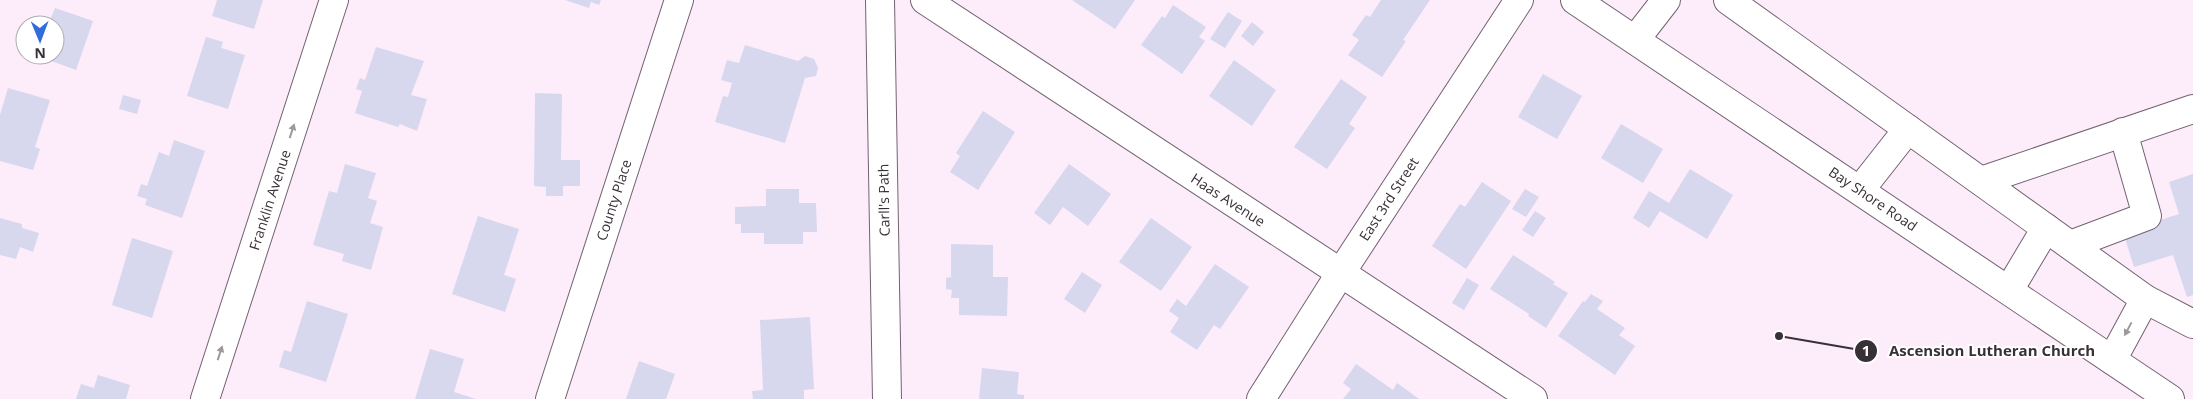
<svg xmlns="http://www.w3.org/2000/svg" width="2193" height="399" font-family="'Open Sans',sans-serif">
  <rect width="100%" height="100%" fill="#fdedfb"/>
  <!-- building -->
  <g fill="#d7d7ee">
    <path d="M217 0H263L254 29 212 16Z"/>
    <path d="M565 0H601L599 5 591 2 589 8Z"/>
    <path d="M1072 0H1135L1115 29Z"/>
    <path d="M1381 0H1430L1403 40 1406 41 1382 77 1348 55 1359 40 1352 35 1366 15 1370 17Z"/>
    <path d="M1173 5 1206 27 1199 37 1205 41 1182 74 1141 45 1162 16 1165 18Z"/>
    <path d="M55 8 93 21 76 70 37 56 55 55V25H48Z"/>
    <path d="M1228 12 1242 21 1225 48 1210 39Z"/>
    <path d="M1252 22 1264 32 1253 46 1241 36Z"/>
    <path d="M206 37 223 42 221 48 245 55 228 109 187 96Z"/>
    <path d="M745 45 798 61 805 56 814 59 818 68 816 76 805 78 785 143 715 122 723 96 728 97 732 83 721 80 727 60 739 63Z"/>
    <path d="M376 47 424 61 411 95 427 99 417 131 400 124 398 127 355 113 362 91 356 89 360 78 365 80Z"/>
    <path d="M1234 60 1276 90 1252 126 1209 96Z"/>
    <path d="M1543 74 1582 96 1557 139 1518 117Z"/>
    <path d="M1341 79 1367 97 1349 124 1355 128 1327 169 1294 147Z"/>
    <path d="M8 88 50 100 35 147 40 149 33 170 0 161V115Z"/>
    <path d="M535 93 562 94 561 160H580V186H563V196H546V187L534 186Z"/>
    <path d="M123 95 141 100 137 114 119 109Z"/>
    <path d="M983 111 1015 132 978 190 950 172 960 156 956 153Z"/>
    <path d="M1621 124 1663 149 1643 183 1601 158Z"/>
    <path d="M174 140 205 151 182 218 145 205 147 199 137 196 141 184 147 186 159 152 169 156Z"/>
    <path d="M345 164 376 173 368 198 377 201 370 223 383 227 371 270 342 261 344 254 313 245 329 191 337 193Z"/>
    <path d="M1069 164 1111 194 1088 226 1063 207 1050 225 1034 213Z"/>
    <path d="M1690 169 1733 195 1707 239 1660 211 1649 228 1633 218 1649 191 1669 203Z"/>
    <path d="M2193 174V295L2187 297 2173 255 2134 267 2123 232 2179 214 2169 182Z"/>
    <path d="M1482 182 1511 201 1466 269 1432 246 1460 204 1465 207Z"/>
    <path d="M766 189H799V203H816L817 232H803V244H764V233H741V224H735V207L766 206Z"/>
    <path d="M1525 189 1539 197 1526 217 1512 209Z"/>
    <path d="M1535 211 1546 218 1533 237 1522 230Z"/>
    <path d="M478 216 519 229 504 275 516 279 505 312 452 294Z"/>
    <path d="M0 218 22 224V228L39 233 33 252 20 247 16 259 0 255Z"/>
    <path d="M1151 218 1192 247 1161 291 1119 262Z"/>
    <path d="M132 238 173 251 152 318 112 305Z"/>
    <path d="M951 244 993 245V277H1008L1007 316 959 315V298H951L952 290 946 289V278L951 277Z"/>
    <path d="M1513 255 1555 282 1553 284 1568 293 1546 328 1528 316 1529 314 1490 289Z"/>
    <path d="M1215 264 1249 287 1220 329 1214 325 1197 350 1170 332 1179 318 1169 311 1177 299 1186 306Z"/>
    <path d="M1082 272 1102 285 1085 313 1064 299Z"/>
    <path d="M1467 278 1479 285 1464 310 1452 303Z"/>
    <path d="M1591 294 1603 301 1597 309 1625 328 1619 335 1635 346 1615 375 1558 336 1583 301 1585 302Z"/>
    <path d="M307 301 348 314 326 382 279 367 284 350 291 352Z"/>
    <path d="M810 317 814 389 804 390V399H753L752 391 763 390 760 320Z"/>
    <path d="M430 349 464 359 454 392 476 399H415Z"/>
    <path d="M639 361 675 374 666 399H626Z"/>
    <path d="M1356 364 1393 390 1397 383 1419 399H1343L1351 389 1343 383Z"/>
    <path d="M982 368 1019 372 1017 394 1024 395V399H979Z"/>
    <path d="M98 375 130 385 126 399H76L81 384 94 388Z"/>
  </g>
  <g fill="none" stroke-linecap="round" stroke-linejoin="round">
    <!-- minor casing -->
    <g stroke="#736272" stroke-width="30">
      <g id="minor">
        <path d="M880 0 887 399"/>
        <path d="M925 0 1533 399"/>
        <path d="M1728 0 2145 299 2193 324"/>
        <path d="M1635 40 1666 0"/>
        <path d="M1981 181 2193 109"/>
        <path d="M1860 190 1908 129"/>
        <path d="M2070 245 2147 216 2123 132"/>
        <path d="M2009 290 2046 228"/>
        <path d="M2112 360 2145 299"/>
        <path d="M205 399 334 0"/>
        <path d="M550 399 679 0"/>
        <path d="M1261 399 1340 274 1519 0"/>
      </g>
    </g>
    <!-- major casing -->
    <g stroke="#736272" stroke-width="30">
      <path id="major" d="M1575 0 2170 399"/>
    </g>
    <!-- minor -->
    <use href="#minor" stroke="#fff" stroke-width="28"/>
    <!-- major -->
    <use href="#major" stroke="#fff" stroke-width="28"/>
  </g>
  <!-- one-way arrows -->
  <defs><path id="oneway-solid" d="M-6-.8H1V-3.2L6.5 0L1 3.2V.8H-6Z" transform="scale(1.25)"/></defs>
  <g fill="#9c989b">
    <use href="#oneway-solid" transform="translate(292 131) rotate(-72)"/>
    <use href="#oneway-solid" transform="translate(2128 329) rotate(118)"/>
    <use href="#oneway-solid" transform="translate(220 353) rotate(-72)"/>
  </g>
  <g text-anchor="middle" stroke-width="4" stroke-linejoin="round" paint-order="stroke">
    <!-- street labels -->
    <g font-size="14" fill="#383037" stroke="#fff">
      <text transform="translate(1389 199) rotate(-57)" y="5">East 3rd Street</text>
      <text transform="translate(1873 199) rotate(34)" y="5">Bay Shore Road</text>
      <text transform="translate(270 200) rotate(-72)" y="5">Franklin Avenue</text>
      <text transform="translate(614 200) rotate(-72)" y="5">County Place</text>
      <text transform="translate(884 200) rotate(-91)" y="5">Carll's Path</text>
      <text transform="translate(1228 200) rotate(33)" y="5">Haas Avenue</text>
    </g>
  </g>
  <!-- callouts -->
  <path fill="none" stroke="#383037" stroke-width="2" d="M1779 336L1866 351"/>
  <g fill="#383037" stroke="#fff" stroke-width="2">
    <circle cx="1779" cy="336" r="5"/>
    <circle cx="1866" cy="351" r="12"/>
  </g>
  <g font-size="15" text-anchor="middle" font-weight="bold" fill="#fff">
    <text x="1866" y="356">1</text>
  </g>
  <g font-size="15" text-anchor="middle" font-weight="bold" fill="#383037" stroke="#fff" stroke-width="4" stroke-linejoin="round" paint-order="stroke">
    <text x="1992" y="356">Ascension Lutheran Church</text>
  </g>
  <!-- north arrow -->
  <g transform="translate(40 40) rotate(179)"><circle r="24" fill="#ffffff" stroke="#afacaf"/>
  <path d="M0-4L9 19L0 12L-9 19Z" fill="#326cda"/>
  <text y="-8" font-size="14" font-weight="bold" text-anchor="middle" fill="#383037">N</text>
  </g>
</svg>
